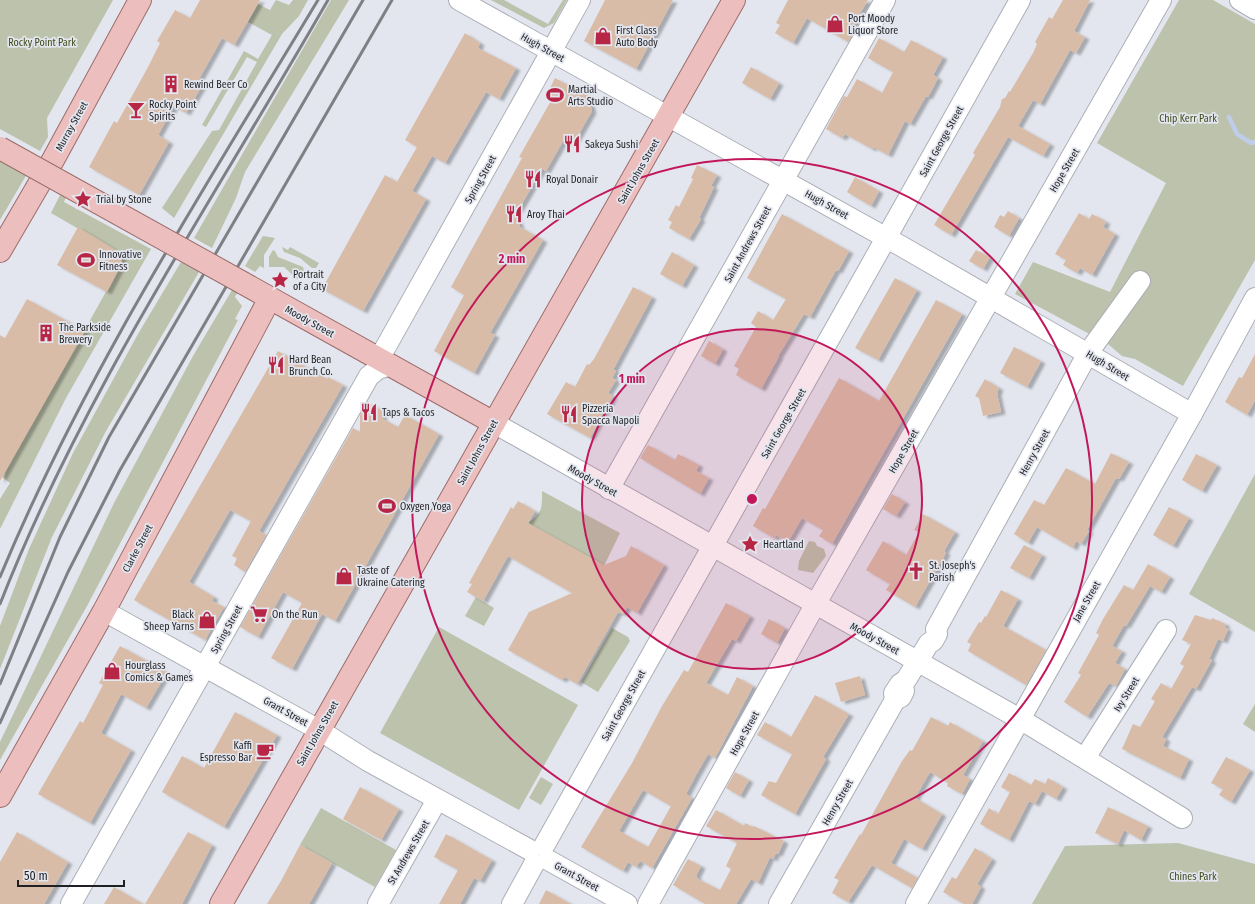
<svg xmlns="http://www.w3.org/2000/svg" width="1255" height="904" font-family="'Fira Sans Condensed',sans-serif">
  <defs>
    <filter id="shadow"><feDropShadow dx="4.5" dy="2.5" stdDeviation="1" flood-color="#0004"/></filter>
  </defs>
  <rect width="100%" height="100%" fill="#e3e6ee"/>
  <!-- green -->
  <g fill="#bcc2ab">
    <path d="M0 0H113L47 118 48 137 40 151 0 129Z"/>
    <path d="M276 0 289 5 293 0H308L299 16 282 34 174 218 162 208 212 131 219 130 257 62 247 57 206 127 202 125 244 51 258 59 272 35 248 22 258 4 270 10Z"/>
    <path d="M331 0H349L245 172 236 198 212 248 194 238Z"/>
    <path d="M491 0H504L548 24 563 0H567L554 23 544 28Z"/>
    <path d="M1179 0H1213L1255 24V260L1183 386 1135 359 1122 356 1108 344 1015 294 1033 262 1110 292 1166 183 1097 143Z"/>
    <path d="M0 159 27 174 0 220Z"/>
    <path d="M60 195 66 197 64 202 151 249 66 398 0 529V499L10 483 2 477 121 265 122 254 51 213Z"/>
    <path d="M263 236 275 238 264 255V268L260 266 255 272 245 266Z"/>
    <path d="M282 247 288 250 290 247 319 263 316 268H312L300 258 284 252Z"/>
    <path d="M273 250 275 251 278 257 303 267 305 274 302 272 300 275 303 277 297 279 284 267H269V257Z"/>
    <path d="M181 262 199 272 106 431 52 537 0 669V626L29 549 73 453 138 334Z"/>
    <path d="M232 290 237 293 235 297 242 306 235 319 238 320 87 606 0 760V742L114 503 193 356Z"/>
    <path d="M1255 474V632L1189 594Z"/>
    <path d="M542 491 620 533 604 566 528 523C543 512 542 508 542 491Z"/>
    <path d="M809 541 815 542 817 546 824 549 826 556 813 573 798 570 799 561Z"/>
    <path d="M476 597 494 608 484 626 465 616Z"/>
    <path d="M439 627 578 705 519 810 380 733Z"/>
    <path d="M612 628 628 637 630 641 598 692 581 682Z"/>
    <path d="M1255 704V732L1243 724Z"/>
    <path d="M541 777 553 784 541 805 529 798Z"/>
    <path d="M321 808 396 850 375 887 300 845Z"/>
    <path d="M1178 843 1255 864V904H1032L1065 846Z"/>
  </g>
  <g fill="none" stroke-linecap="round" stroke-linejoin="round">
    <!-- stream -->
    <path stroke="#bfcde9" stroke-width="4.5" d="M1229 117 1237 134 1251 143 1255 142"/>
  </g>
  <!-- building -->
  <g fill="#d9bca8" fill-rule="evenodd" filter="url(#shadow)">
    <path d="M200 0H260L234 45 222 38 199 79 204 82 186 113 174 106 158 135 169 142 139 195 89 167 114 121 117 123 148 67 160 43 157 41 175 10 190 18Z"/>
    <path d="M605 0H673L636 69 584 41Z"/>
    <path d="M788 0H868L852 27 856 29 848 42 807 18 793 43 775 33 780 25 776 23Z"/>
    <path d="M1063 0H1090L1074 31 1085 37 1076 53 1070 50 1040 104 1033 100 1018 126 1050 144 1043 156 1008 137 951 235 934 225 975 155 973 153 1000 107 1002 99 1005 98 1009 91 1010 92 1033 53 1037 44 1035 42 1049 17 1052 19Z"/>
    <path d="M465 33 480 43 478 48 516 68 499 99 486 92 445 163 432 156 412 191 426 199 363 311 322 289 385 175 397 182 417 147 405 140Z"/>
    <path d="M879 38 904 52 911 40 943 57 933 75 938 78 928 97 926 96 910 124 905 121 888 155 873 147 872 149 845 134 842 138 826 129 844 96 847 97 857 79 882 93 893 72 868 58Z"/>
    <path d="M751 67 779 83 770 99 742 83Z"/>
    <path d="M555 78 588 96 592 111 572 146 563 141 546 171 542 169 516 214 520 227 543 240 490 333 495 335 474 373 434 351 464 295 451 287 522 158 519 157 552 99 546 96Z"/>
    <path d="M697 165 717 175 711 186 714 187 699 218 701 219 689 239 669 228 672 222 668 220 676 205 679 207 693 179 691 178Z"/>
    <path d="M855 177 879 191 871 206 847 192Z"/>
    <path d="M1008 211 1019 218 1009 236 994 227 1000 215 1004 217Z"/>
    <path d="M1079 213 1089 219 1092 214 1100 218 1106 222 1103 227 1115 234 1092 275 1080 268 1077 273 1063 265 1066 260 1055 254Z"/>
    <path d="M782 214 849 251 838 271 836 270 810 317 804 314 778 356H779L761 389 736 375 739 369 734 366 756 327 751 323 758 311 773 320 786 299 747 278Z"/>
    <path d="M78 227 122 254 121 265 107 292 57 265Z"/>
    <path d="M976 250 990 257 983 269 969 261Z"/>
    <path d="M672 252 694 265 682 286 660 274Z"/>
    <path d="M895 278 917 290 878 360 855 348Z"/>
    <path d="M633 287 652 297 613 370 616 371 612 378 616 380 608 393 613 396 590 438 547 414 566 382 575 387 587 364 589 365 594 359Z"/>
    <path d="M27 299 85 331 0 481V335L5 338Z"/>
    <path d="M936 300 962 314 832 544 819 536 823 530 802 518 788 542 776 535 774 538 753 526 763 508 765 509 839 378 879 401Z"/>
    <path d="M709 341 723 349 715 364 701 356Z"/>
    <path d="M1014 347 1041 361 1027 387 1000 373Z"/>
    <path d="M278 351 327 379 328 377 343 385 259 531 266 535 245 572 234 565 237 558 232 556 251 521 230 510 189 582 214 597 212 601 224 607 205 640 134 600Z"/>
    <path d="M1255 354V400L1247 415 1225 402 1239 377 1242 378Z"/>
    <path d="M985 379 999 388 997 393 1001 412 983 416 979 398 975 396Z"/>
    <path d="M371 404 381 410 383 419 398 427 405 415 439 434 335 621 322 614 292 669 271 658 302 603 283 592 258 637 240 627 353 428 360 432V415L366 406Z"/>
    <path d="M648 445 675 460 678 454 699 465 696 471 709 478 700 494 640 458Z"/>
    <path d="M1111 453 1129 462 1119 479 1116 478 1087 530 1089 531 1081 544 1076 541 1073 548 1037 527 1028 543 1014 534 1034 500 1044 505 1066 468 1095 484Z"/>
    <path d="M1196 454 1217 465 1202 491 1182 480Z"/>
    <path d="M892 494 905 502 896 516 883 509Z"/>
    <path d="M518 501 535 511 528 523 604 565 626 556 631 546 664 565 637 613 627 607 623 614 618 612 577 684 565 677 562 680 508 650 529 612 572 593 508 556 483 601 467 592 472 584 469 583 511 507 513 509Z"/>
    <path d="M1169 507 1189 518 1173 546 1153 535Z"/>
    <path d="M923 514 955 532 944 551 946 553 915 607 886 590 890 584 866 570 883 541 906 555 919 532 914 530Z"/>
    <path d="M1024 545 1042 555 1029 578 1010 568Z"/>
    <path d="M1148 564 1170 577 1161 592 1150 586 1126 626 1124 625 1112 646 1122 651 1115 663 1125 669 1116 686 1109 683 1087 717 1064 702 1081 675 1078 673 1099 635 1096 633 1103 619 1124 585 1133 590Z"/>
    <path d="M1001 590 1018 599 1003 626 1046 650 1026 685 968 651 971 644 967 642 979 622 981 623 985 616 986 617Z"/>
    <path d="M726 603 750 616 736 641 732 639 706 683 728 695 737 677 753 686 715 758 708 754 696 775 686 794 692 798 652 868 640 861 636 867 628 862 623 871 581 847 632 763 662 706 684 670 688 672ZM643 790 671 806 648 847 619 831Z"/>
    <path d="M1195 615 1211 620 1212 618 1226 624 1224 627 1228 629 1223 641 1218 639 1209 659 1212 660 1196 689 1192 687 1162 737 1166 739 1163 746 1189 759 1180 778 1122 749 1133 724 1140 727 1155 701 1151 699 1161 683 1171 689 1184 666 1180 664 1191 644 1182 640Z"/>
    <path d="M769 619 785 628 777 643 761 634Z"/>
    <path d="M120 646 167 672 146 708 121 694 101 733 131 750 90 823 38 794 80 721 83 723 103 685 99 683Z"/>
    <path d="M860 676 865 695 841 702 835 683Z"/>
    <path d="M815 695 849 714 823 757 826 759 795 814 761 795 769 781 776 783 792 754 757 735 765 722 791 737Z"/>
    <path d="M235 712 277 735 224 827 162 792 182 756 204 768Z"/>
    <path d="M931 717 948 726 950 722 983 741 963 775 970 779 962 794 947 786 948 783 930 772 915 798 942 814 922 849 904 839 891 863 918 878 912 888 872 865 848 902 832 893 839 880 834 878 860 834 861 835 902 761 910 750 912 751Z"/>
    <path d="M1226 757 1250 770 1231 802 1219 795 1223 789 1211 783Z"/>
    <path d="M735 772 749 780 740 796 726 788Z"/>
    <path d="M1009 773 1031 785 1035 779 1045 784 1048 778 1063 787 1056 799 1042 791 1035 804 1029 801 1009 840 980 824 989 808 998 814 1010 792 1001 787Z"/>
    <path d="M360 787 399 809 381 840 343 819Z"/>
    <path d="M1108 807 1148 826 1141 840 1124 830 1118 844 1095 833Z"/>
    <path d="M716 810 744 826 745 823 753 827 754 826 784 841 778 854 776 853 773 859 770 857 758 883 751 879 736 904H705L673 885 688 859 701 866 696 876 698 879 720 890 731 869 726 866 737 843 706 826Z"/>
    <path d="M17 832 68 862 44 904H0V862Z"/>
    <path d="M188 832 212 845 182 904H145Z"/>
    <path d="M446 834 492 860 480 881 474 878 460 904H439L458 870 434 857Z"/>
    <path d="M300 845 332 863 309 904H267L281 881Z"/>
    <path d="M975 848 992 859 977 884 981 887 972 904H964L943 892 952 877 956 879Z"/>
    <path d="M114 887 143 904H104Z"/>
    <path d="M546 890 571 904H539Z"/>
  </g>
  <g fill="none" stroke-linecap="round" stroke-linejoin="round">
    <!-- minor casing -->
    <g stroke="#acafb7" stroke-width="22">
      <g id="minor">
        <path d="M459 0 901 246 1192 414"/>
        <path d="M1240 0 1255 9"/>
        <path d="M379 359 580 0"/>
        <path d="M494 423 1020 719 1182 818"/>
        <path d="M609 489 885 0"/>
        <path d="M104 611 319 730 368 761 530 850"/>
        <path d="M895 700 894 693 900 684 906 680 929 643 933 641 937 634 936 629 1088 353 1140 281"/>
        <path d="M1085 758 1166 630"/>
        <path d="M544 846 1020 0"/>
        <path d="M548 860 627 904"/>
        <path d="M71 904 369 376 378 369 391 365"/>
        <path d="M378 904 437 800"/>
        <path d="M512 904 534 864"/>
        <path d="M648 904 815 605 1161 0"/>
        <path d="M779 904 895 700 901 697 904 691"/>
        <path d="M916 904 1192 414 1255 298"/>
      </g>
    </g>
    <!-- major casing -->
    <g stroke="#9c6c6b" stroke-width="24">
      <g id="major">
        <path d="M0 251 53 160 140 0"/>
        <path d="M243 283 494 423"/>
        <path d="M0 796 104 611 270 298"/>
        <path d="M221 904 734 0"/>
      </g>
    </g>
    <!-- minor -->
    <use href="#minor" stroke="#fff" stroke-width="20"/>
    <!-- major -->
    <use href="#major" stroke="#ecbfbe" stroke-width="22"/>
    <!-- rail -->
    <g stroke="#7e8085" stroke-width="3">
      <path d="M0 577C84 374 205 188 318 0"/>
      <path d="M0 604C84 390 214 199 328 0"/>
      <path d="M0 684 60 537 109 437 363 0"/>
      <path d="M0 723 68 572 120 470 392 0"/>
    </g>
    <!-- major-bridge casing -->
    <g stroke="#9c6c6b" stroke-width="24" stroke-linecap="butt">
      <path id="major-bridge" d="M0 148 243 283"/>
    </g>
    <!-- major-bridge -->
    <use href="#major-bridge" stroke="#ecbfbe" stroke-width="22"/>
  </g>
  <!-- distance rings -->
  <circle cx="752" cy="499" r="170" fill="#c2185b" fill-opacity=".12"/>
  <g fill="none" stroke="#c2185b" stroke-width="2">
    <circle cx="752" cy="499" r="170"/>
    <circle cx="752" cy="499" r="340"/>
  </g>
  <!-- icons -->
  <defs>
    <g id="shop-bare" transform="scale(1.38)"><path d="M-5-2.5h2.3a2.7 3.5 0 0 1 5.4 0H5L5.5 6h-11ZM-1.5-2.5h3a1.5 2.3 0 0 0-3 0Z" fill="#b82645" stroke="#e3e6ee" stroke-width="2.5" paint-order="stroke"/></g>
    <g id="building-bare" transform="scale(1.38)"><path d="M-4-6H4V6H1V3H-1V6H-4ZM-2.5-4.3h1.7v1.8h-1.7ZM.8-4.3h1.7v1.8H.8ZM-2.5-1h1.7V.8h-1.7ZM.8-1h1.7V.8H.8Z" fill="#b82645" stroke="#e3e6ee" stroke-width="2.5" paint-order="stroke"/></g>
    <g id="stadium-bare" transform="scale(1.38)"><path d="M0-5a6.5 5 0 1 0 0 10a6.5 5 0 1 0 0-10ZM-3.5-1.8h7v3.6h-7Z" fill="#b82645" stroke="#e3e6ee" stroke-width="2.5" paint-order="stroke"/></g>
    <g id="bar-bare" transform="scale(1.38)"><path d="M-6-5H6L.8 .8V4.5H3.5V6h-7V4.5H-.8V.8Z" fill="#b82645" stroke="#e3e6ee" stroke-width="2.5" paint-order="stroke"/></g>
    <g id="restaurant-bare" transform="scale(1.38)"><path d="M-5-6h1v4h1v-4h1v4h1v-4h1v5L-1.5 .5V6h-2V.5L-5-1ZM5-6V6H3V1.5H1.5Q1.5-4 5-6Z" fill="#b82645" stroke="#e3e6ee" stroke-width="2.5" paint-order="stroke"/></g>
    <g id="sight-bare" transform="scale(1.38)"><path d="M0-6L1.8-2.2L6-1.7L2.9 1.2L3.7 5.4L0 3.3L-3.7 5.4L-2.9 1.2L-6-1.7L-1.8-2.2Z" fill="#b82645" stroke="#e3e6ee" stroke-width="2.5" paint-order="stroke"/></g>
    <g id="church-bare" transform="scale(1.38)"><path d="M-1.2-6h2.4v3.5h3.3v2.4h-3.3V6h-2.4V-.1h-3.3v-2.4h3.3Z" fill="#b82645" stroke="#e3e6ee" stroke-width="2.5" paint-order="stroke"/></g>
    <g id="supermarket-bare" transform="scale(1.38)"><path d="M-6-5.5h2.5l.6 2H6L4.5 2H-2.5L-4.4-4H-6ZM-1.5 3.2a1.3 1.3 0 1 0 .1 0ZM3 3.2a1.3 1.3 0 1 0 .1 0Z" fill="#b82645" stroke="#e3e6ee" stroke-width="2.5" paint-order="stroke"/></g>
    <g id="cafe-bare" transform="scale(1.38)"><path d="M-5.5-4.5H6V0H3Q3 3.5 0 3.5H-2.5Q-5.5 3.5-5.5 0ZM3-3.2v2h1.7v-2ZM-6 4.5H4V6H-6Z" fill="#b82645" stroke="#e3e6ee" stroke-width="2.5" paint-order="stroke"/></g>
  </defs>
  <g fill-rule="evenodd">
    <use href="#shop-bare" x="835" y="24"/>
    <use href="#shop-bare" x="603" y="36"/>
    <use href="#building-bare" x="171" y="84"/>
    <use href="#stadium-bare" x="555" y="95"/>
    <use href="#bar-bare" x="136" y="110"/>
    <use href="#restaurant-bare" x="572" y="144"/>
    <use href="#restaurant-bare" x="533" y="179"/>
    <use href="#sight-bare" x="83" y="199"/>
    <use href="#restaurant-bare" x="514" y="214"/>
    <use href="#stadium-bare" x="86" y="260"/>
    <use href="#sight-bare" x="280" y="280"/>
    <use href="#building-bare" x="46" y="333"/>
    <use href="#restaurant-bare" x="276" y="365"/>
    <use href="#restaurant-bare" x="369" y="412"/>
    <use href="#restaurant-bare" x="569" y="414"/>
    <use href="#stadium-bare" x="387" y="506"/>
    <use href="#sight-bare" x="750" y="544"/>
    <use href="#church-bare" x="916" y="571"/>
    <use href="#shop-bare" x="344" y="576"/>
    <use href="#supermarket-bare" x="259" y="614"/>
    <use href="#shop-bare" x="207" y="620"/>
    <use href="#shop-bare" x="112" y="671"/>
    <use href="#cafe-bare" x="265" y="751"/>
  </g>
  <g text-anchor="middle" stroke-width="3.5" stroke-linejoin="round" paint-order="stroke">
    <!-- poi labels -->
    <g font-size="10" fill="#1f2023" stroke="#e3e6ee" text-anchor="start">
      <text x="848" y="22">Port Moody<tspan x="848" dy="12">Liquor Store</tspan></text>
      <text x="616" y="34">First Class<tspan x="616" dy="12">Auto Body</tspan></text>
      <text x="184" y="88">Rewind Beer Co</text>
      <text x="568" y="93">Martial<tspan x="568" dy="12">Arts Studio</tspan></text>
      <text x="149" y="108">Rocky Point<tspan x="149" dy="12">Spirits</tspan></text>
      <text x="585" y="148">Sakeya Sushi</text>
      <text x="546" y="183">Royal Donair</text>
      <text x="96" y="203">Trial by Stone</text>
      <text x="527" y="218">Aroy Thai</text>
      <text x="99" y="258">Innovative<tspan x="99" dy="12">Fitness</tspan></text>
      <text x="293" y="278">Portrait<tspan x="293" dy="12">of a City</tspan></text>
      <text x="59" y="331">The Parkside<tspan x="59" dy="12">Brewery</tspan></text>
      <text x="289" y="363">Hard Bean<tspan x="289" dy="12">Brunch Co.</tspan></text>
      <text x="582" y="412">Pizzeria<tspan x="582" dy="12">Spacca Napoli</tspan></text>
      <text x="382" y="416">Taps &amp; Tacos</text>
      <text x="400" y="510">Oxygen Yoga</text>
      <text x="763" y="548">Heartland</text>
      <text x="929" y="569">St. Joseph's<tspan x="929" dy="12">Parish</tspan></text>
      <text x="357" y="574">Taste of<tspan x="357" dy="12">Ukraine Catering</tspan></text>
      <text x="194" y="618" text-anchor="end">Black<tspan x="194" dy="12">Sheep Yarns</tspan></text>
      <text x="272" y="618">On the Run</text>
      <text x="125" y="669">Hourglass<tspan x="125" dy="12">Comics &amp; Games</tspan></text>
      <text x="252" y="749" text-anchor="end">Kaffi<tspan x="252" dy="12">Espresso Bar</tspan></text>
    </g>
    <!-- park labels -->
    <g font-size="10" fill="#414b1a" stroke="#e3e6ee">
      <text x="42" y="46">Rocky Point Park</text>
      <text x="1188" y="122">Chip Kerr Park</text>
      <text x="1193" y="880">Chines Park</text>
    </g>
    <!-- street labels -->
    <g font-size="10" fill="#1f2023" stroke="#e3e6ee">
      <text transform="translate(543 47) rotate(29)" y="4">Hugh Street</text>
      <text transform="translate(71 126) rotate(-61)" y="4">Murray Street</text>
      <text transform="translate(941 141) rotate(-61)" y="4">Saint George Street</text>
      <text transform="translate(1064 170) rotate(-60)" y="4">Hope Street</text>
      <text transform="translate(638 171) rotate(-60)" y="4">Saint Johns Street</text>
      <text transform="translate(480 179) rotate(-61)" y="4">Spring Street</text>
      <text transform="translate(827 204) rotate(29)" y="4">Hugh Street</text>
      <text transform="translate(747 244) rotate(-61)" y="4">Saint Andrews Street</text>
      <text transform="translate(310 321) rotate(29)" y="4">Moody Street</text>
      <text transform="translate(1108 365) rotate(31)" y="4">Hugh Street</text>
      <text transform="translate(783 423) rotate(-60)" y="4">Saint George Street</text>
      <text transform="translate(903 451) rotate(-60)" y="4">Hope Street</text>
      <text transform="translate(477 452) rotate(-61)" y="4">Saint Johns Street</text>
      <text transform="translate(1034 452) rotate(-61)" y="4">Henry Street</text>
      <text transform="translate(593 480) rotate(29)" y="4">Moody Street</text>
      <text transform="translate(137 548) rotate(-62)" y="4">Clarke Street</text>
      <text transform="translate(1086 601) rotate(-60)" y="4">Jane Street</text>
      <text transform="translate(226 629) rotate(-61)" y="4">Spring Street</text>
      <text transform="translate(875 638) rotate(29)" y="4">Moody Street</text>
      <text transform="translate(1126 694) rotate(-58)" y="4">Ivy Street</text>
      <text transform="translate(623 705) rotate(-61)" y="4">Saint George Street</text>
      <text transform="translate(286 711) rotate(29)" y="4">Grant Street</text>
      <text transform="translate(317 733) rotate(-60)" y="4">Saint Johns Street</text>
      <text transform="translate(744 733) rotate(-61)" y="4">Hope Street</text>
      <text transform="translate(837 802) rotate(-60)" y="4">Henry Street</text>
      <text transform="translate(408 852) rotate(-60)" y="4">St Andrews Street</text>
      <text transform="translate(577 876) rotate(29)" y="4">Grant Street</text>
    </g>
  </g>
  <circle cx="752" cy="499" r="6" fill="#c2185b" stroke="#e3e6ee" stroke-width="2"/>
  <g font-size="12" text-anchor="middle" font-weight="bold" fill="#c2185b" stroke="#e3e6ee" stroke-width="3.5" stroke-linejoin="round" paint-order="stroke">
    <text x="512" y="263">2 min</text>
    <text x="632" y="383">1 min</text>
  </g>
  <!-- scale -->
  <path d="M18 880v6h106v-6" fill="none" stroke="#1f2023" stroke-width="2"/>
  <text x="24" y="880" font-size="12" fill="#1f2023" stroke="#e3e6ee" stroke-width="3" paint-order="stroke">50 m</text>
</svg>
